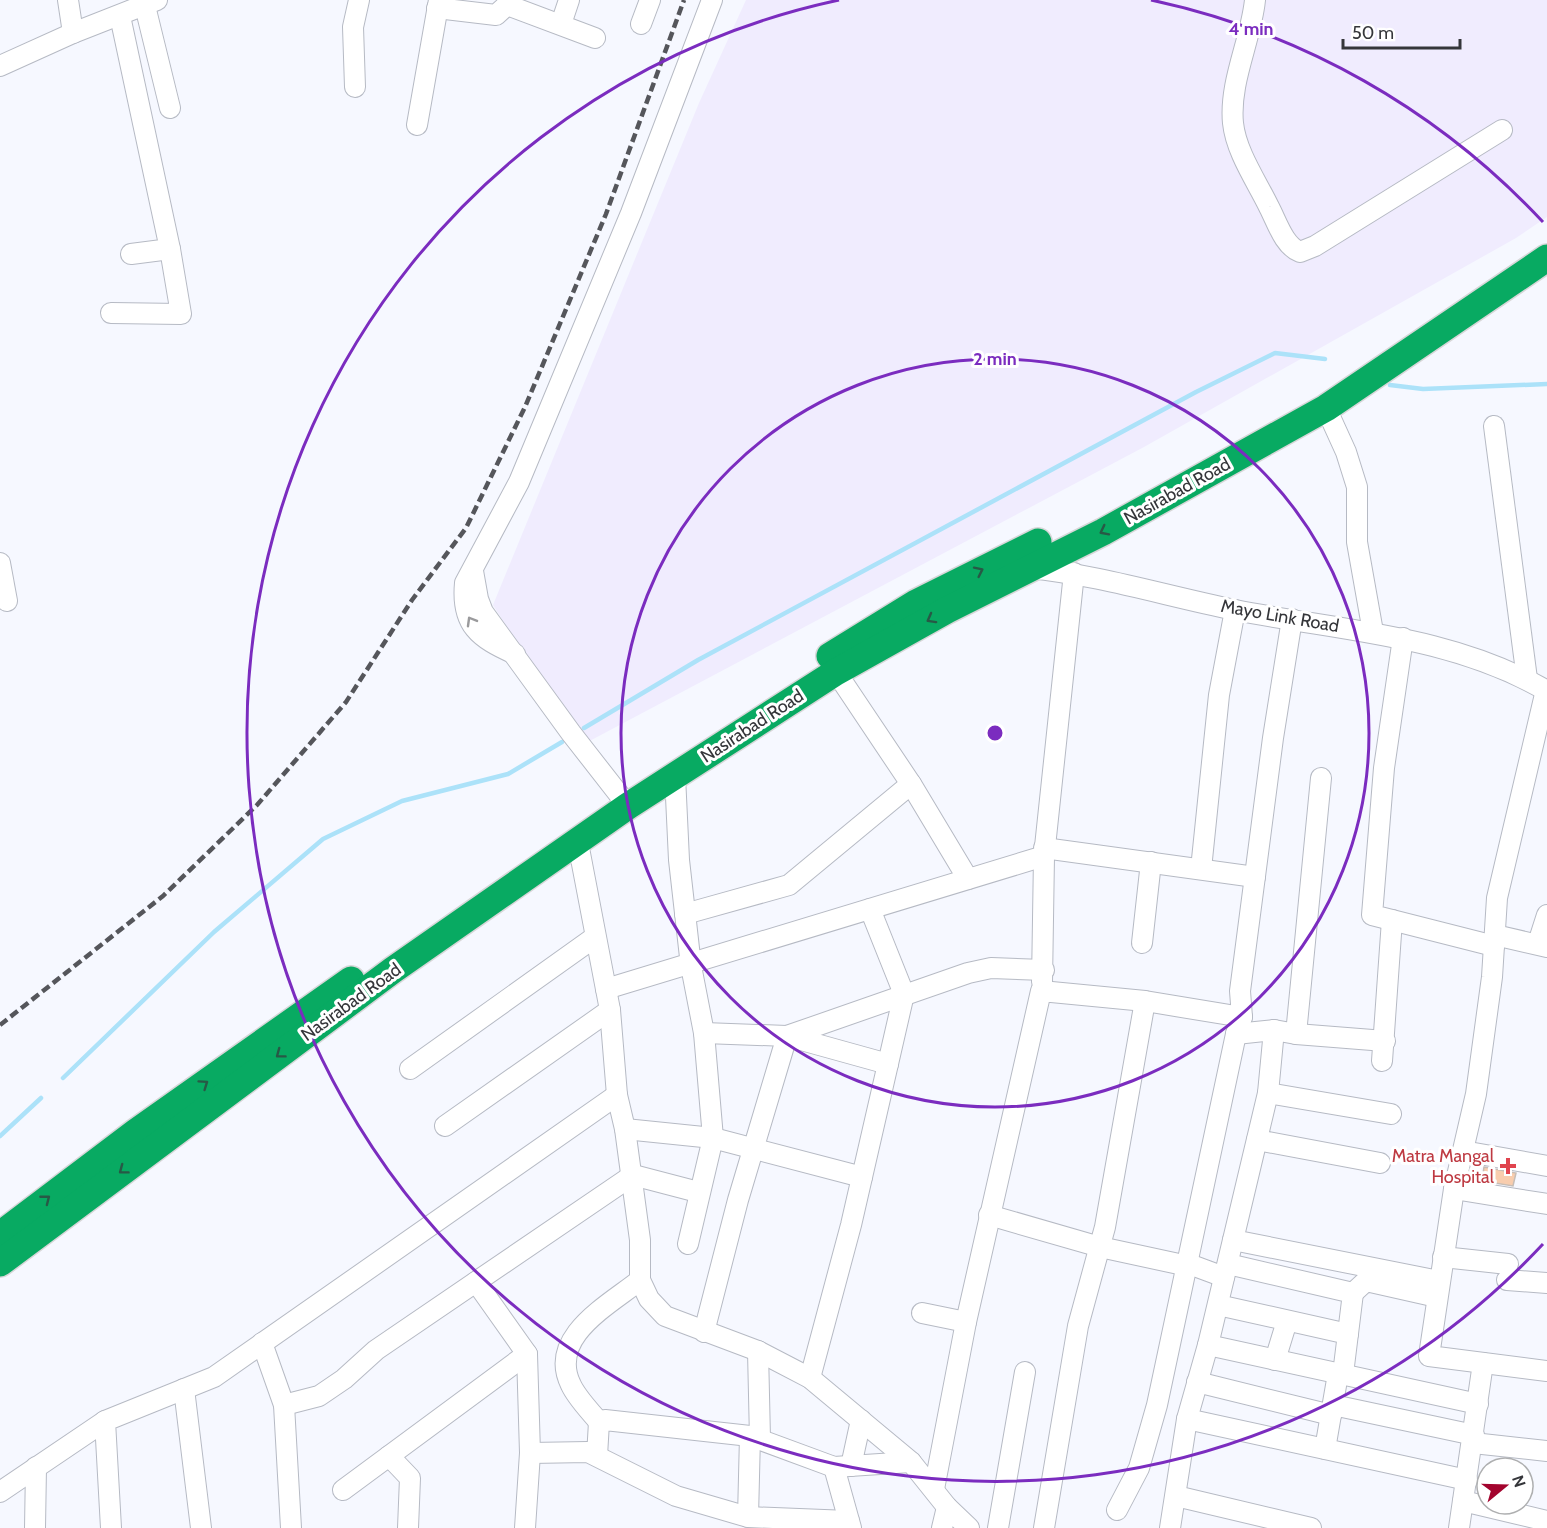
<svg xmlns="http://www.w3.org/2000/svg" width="1547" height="1528" font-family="Cabin,sans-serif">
  <rect width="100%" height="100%" fill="#f6f8ff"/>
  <!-- industrial -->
  <path fill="#f0ecfe" d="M746 0H1547V217L1516 238 1144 447 582 745 493 605 699 103Z"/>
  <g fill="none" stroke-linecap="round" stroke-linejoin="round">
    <!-- stream -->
    <g stroke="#ace2f9" stroke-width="4.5">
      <path d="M1390 385 1423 389 1547 384"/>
      <path d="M584 728 698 660 1196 392 1275 353 1325 359"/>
      <path d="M63 1078 214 932 323 839 402 801 508 774 562 742"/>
      <path d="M0 1136 41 1098"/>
    </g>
  </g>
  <!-- building -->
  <path fill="#f8cdae" stroke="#c6bdb6" stroke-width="1.5" d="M1484 1167 1516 1173 1513 1186 1482 1181Z"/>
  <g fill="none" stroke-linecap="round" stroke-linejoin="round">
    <!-- minor casing -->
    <g stroke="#b6bac4" stroke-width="22">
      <g id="minor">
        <path d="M68 0 73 33"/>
        <path d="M508 0 507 5 595 38"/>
        <path d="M1255 0C1251 40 1229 82 1233 123 1236 152 1257 182 1269 207 1277 222 1284 246 1300 252L1315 246 1502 130"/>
        <path d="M145 6 170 108"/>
        <path d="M437 8 496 15 507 5"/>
        <path d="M561 24 569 0"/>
        <path d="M641 24 650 0"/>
        <path d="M0 66 73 33 157 0"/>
        <path d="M355 87 353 27 359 0"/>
        <path d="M417 125 439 0"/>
        <path d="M131 254 170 249"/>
        <path d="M111 313 181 314 170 249 120 16"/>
        <path d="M1326 408 1346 452 1357 487V542L1373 632"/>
        <path d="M1494 426 1527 679"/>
        <path d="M0 563 7 601"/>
        <path d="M1029 568C1099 575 1166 596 1235 610 1341 631 1451 635 1547 691"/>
        <path d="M473 571 478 599 483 612 571 733 628 806"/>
        <path d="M1403 638 1384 768 1372 915 1494 946"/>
        <path d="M515 654C479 638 461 625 465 583L519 482 631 213 712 0"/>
        <path d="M836 672 911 784 968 879"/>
        <path d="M1546 690 1497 898 1492 977 1476 1094 1454 1189 1429 1356 1547 1371"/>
        <path d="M675 776 679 860 691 966 704 1033 713 1138 688 1244"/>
        <path d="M578 843 610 1010 617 1095 625 1129 640 1240V1280L649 1299 665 1316 758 1351 810 1378 911 1462 947 1507 969 1528"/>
        <path d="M1044 848 1255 877"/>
        <path d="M1201 869 1219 695 1235 610"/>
        <path d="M685 914 789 885 911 784"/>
        <path d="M1495 935 1547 947"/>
        <path d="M1142 943 1151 862"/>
        <path d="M1538 943 1547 915"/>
        <path d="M1042 982 1044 856 1074 573"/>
        <path d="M606 989 1044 856"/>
        <path d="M704 1033 787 1036 888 1064"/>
        <path d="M1236 1034 1274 1030"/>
        <path d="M1296 1034 1321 778"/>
        <path d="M1382 1061 1392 920"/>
        <path d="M410 1069 595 937"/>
        <path d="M1268 1093 1391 1114"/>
        <path d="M445 1126 610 1010"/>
        <path d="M625 1129 713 1138 862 1177"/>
        <path d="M1257 1140 1380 1163"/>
        <path d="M1463 1151 1547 1166"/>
        <path d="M1454 1189 1547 1204"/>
        <path d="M989 1215 1100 1247 1188 1266"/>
        <path d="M1233 1240 1439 1281"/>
        <path d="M1443 1257 1508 1264"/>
        <path d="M1189 1264 1224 1277"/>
        <path d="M1228 1264 1353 1293 1366 1281 1437 1297"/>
        <path d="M1507 1280 1547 1283"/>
        <path d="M476 1282 527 1354 530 1453 525 1528"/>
        <path d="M1218 1305 1348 1334"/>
        <path d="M922 1313 966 1322"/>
        <path d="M704 1332 738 1200 787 1036 968 973 991 968 1044 970"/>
        <path d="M262 1343 284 1405 291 1528"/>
        <path d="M1208 1345 1478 1404"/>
        <path d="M758 1351 760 1439"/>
        <path d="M1275 1360 1287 1321"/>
        <path d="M1343 1374 1353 1293"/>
        <path d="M810 1378 851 1225 904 994 870 909"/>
        <path d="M1197 1382 1331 1415"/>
        <path d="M184 1389 201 1528"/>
        <path d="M284 1405 319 1396 344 1379 376 1350 633 1175 698 1192"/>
        <path d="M1333 1405 1474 1435"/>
        <path d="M1187 1419 1467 1480"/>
        <path d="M599 1422C590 1411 577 1398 571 1385 547 1337 609 1305 640 1280"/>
        <path d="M1473 1443 1547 1451"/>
        <path d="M1325 1449 1338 1374"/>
        <path d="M530 1453 588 1452 676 1496 748 1517 849 1521"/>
        <path d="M389 1456 410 1478 408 1528"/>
        <path d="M597 1456 599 1422 605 1420 750 1436 834 1467 911 1462"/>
        <path d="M851 1466 861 1420"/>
        <path d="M834 1467 851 1528"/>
        <path d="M934 1489 966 1322 1041 991 1145 1001 1242 1017"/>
        <path d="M343 1490 527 1354"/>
        <path d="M0 1492 105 1421"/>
        <path d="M1176 1496 1311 1528"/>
        <path d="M1463 1501 1547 1521"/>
        <path d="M1117 1510 1139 1468 1157 1405 1236 1034 1242 1017 1240 991 1273 738 1292 619"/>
        <path d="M748 1517 750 1436"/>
        <path d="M35 1528 36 1467"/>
        <path d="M111 1528 105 1421 214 1377 617 1095"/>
        <path d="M942 1528 947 1507"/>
        <path d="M998 1528 1025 1372"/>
        <path d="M1044 1528 1078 1326 1105 1227 1145 1001"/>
        <path d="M1170 1528 1187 1419 1208 1345 1268 1093 1274 1030 1296 1034 1385 1041"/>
        <path d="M1459 1528 1483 1363"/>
      </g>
    </g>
    <!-- highway casing -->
    <g stroke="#d7d7d8" stroke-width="30">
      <g id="highway">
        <path d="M830 656 916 603 1038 542"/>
        <path d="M0 1235 136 1132 351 980"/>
        <path d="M0 1263 393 970 628 806 836 672 947 610 1103 532 1326 408 1547 258"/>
      </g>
    </g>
    <!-- minor -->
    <use href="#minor" stroke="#fff" stroke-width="20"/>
    <!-- highway -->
    <use href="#highway" stroke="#08aa62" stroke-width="27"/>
    <!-- rail -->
    <path stroke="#55565b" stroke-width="4.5" stroke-dasharray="9 4.5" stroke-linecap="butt" d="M0 1025 163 896 257 805 346 702 412 600 466 528 525 407 606 214 684 0"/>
  </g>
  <!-- one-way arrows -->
  <defs><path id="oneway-chevron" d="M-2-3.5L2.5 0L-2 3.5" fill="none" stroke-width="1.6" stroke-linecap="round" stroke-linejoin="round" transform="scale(1.5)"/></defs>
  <g stroke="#285946">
    <use href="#oneway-chevron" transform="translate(1104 531) rotate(153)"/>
    <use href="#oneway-chevron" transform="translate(979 571) rotate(-26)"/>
    <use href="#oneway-chevron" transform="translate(931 619) rotate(151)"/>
    <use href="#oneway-chevron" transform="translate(280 1054) rotate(143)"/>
    <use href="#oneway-chevron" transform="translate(204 1084) rotate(-35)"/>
    <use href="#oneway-chevron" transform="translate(123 1170) rotate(143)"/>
    <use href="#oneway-chevron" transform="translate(46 1199) rotate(-38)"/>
  </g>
  <use stroke="#9a9a9c" href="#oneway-chevron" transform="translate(471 621) rotate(-120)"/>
  <!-- distance rings -->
  <g fill="none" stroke="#7b2cbf" stroke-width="3">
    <circle cx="995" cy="733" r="374"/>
    <path d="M1543 1244A749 749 0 1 1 839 0M1151 0A749 749 0 0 1 1543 222"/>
  </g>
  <!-- markers -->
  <path fill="#e0444e" stroke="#fff" stroke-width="2" d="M1505 1157h6v6h6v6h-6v6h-6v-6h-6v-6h6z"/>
  <g text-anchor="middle" stroke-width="6" stroke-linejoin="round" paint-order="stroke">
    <!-- street labels -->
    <g font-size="18" fill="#35363a" stroke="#fff">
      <text transform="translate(1177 491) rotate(-29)" y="6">Nasirabad Road</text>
      <text transform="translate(1280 616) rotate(10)" y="6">Mayo Link Road</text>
      <text transform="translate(752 726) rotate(-33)" y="6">Nasirabad Road</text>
      <text transform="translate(351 1002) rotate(-36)" y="6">Nasirabad Road</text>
    </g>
    <!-- health labels -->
    <g font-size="18" fill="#be3a42" stroke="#fff" text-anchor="end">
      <text x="1494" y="1162">Matra Mangal<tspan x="1494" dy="21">Hospital</tspan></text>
    </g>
  </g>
  <circle cx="995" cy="733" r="9" fill="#7b2cbf" stroke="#fff" stroke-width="3"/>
  <g font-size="18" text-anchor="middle" font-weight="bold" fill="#7b2cbf" stroke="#fff" stroke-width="6" stroke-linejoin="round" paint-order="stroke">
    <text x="1251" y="35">4 min</text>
    <text x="995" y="365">2 min</text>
  </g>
  <!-- north arrow -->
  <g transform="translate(1505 1486) rotate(71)"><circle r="28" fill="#ffffff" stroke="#aeafb0" stroke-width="1.5"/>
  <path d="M0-4.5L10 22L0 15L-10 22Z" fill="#a3042e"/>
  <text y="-9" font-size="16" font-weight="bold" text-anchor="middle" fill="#35363a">N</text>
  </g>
  <!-- scale -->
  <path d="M1343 39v9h117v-9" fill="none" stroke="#35363a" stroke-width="3"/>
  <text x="1352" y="39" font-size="18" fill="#35363a" stroke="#ffffff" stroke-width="4.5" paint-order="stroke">50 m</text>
</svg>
